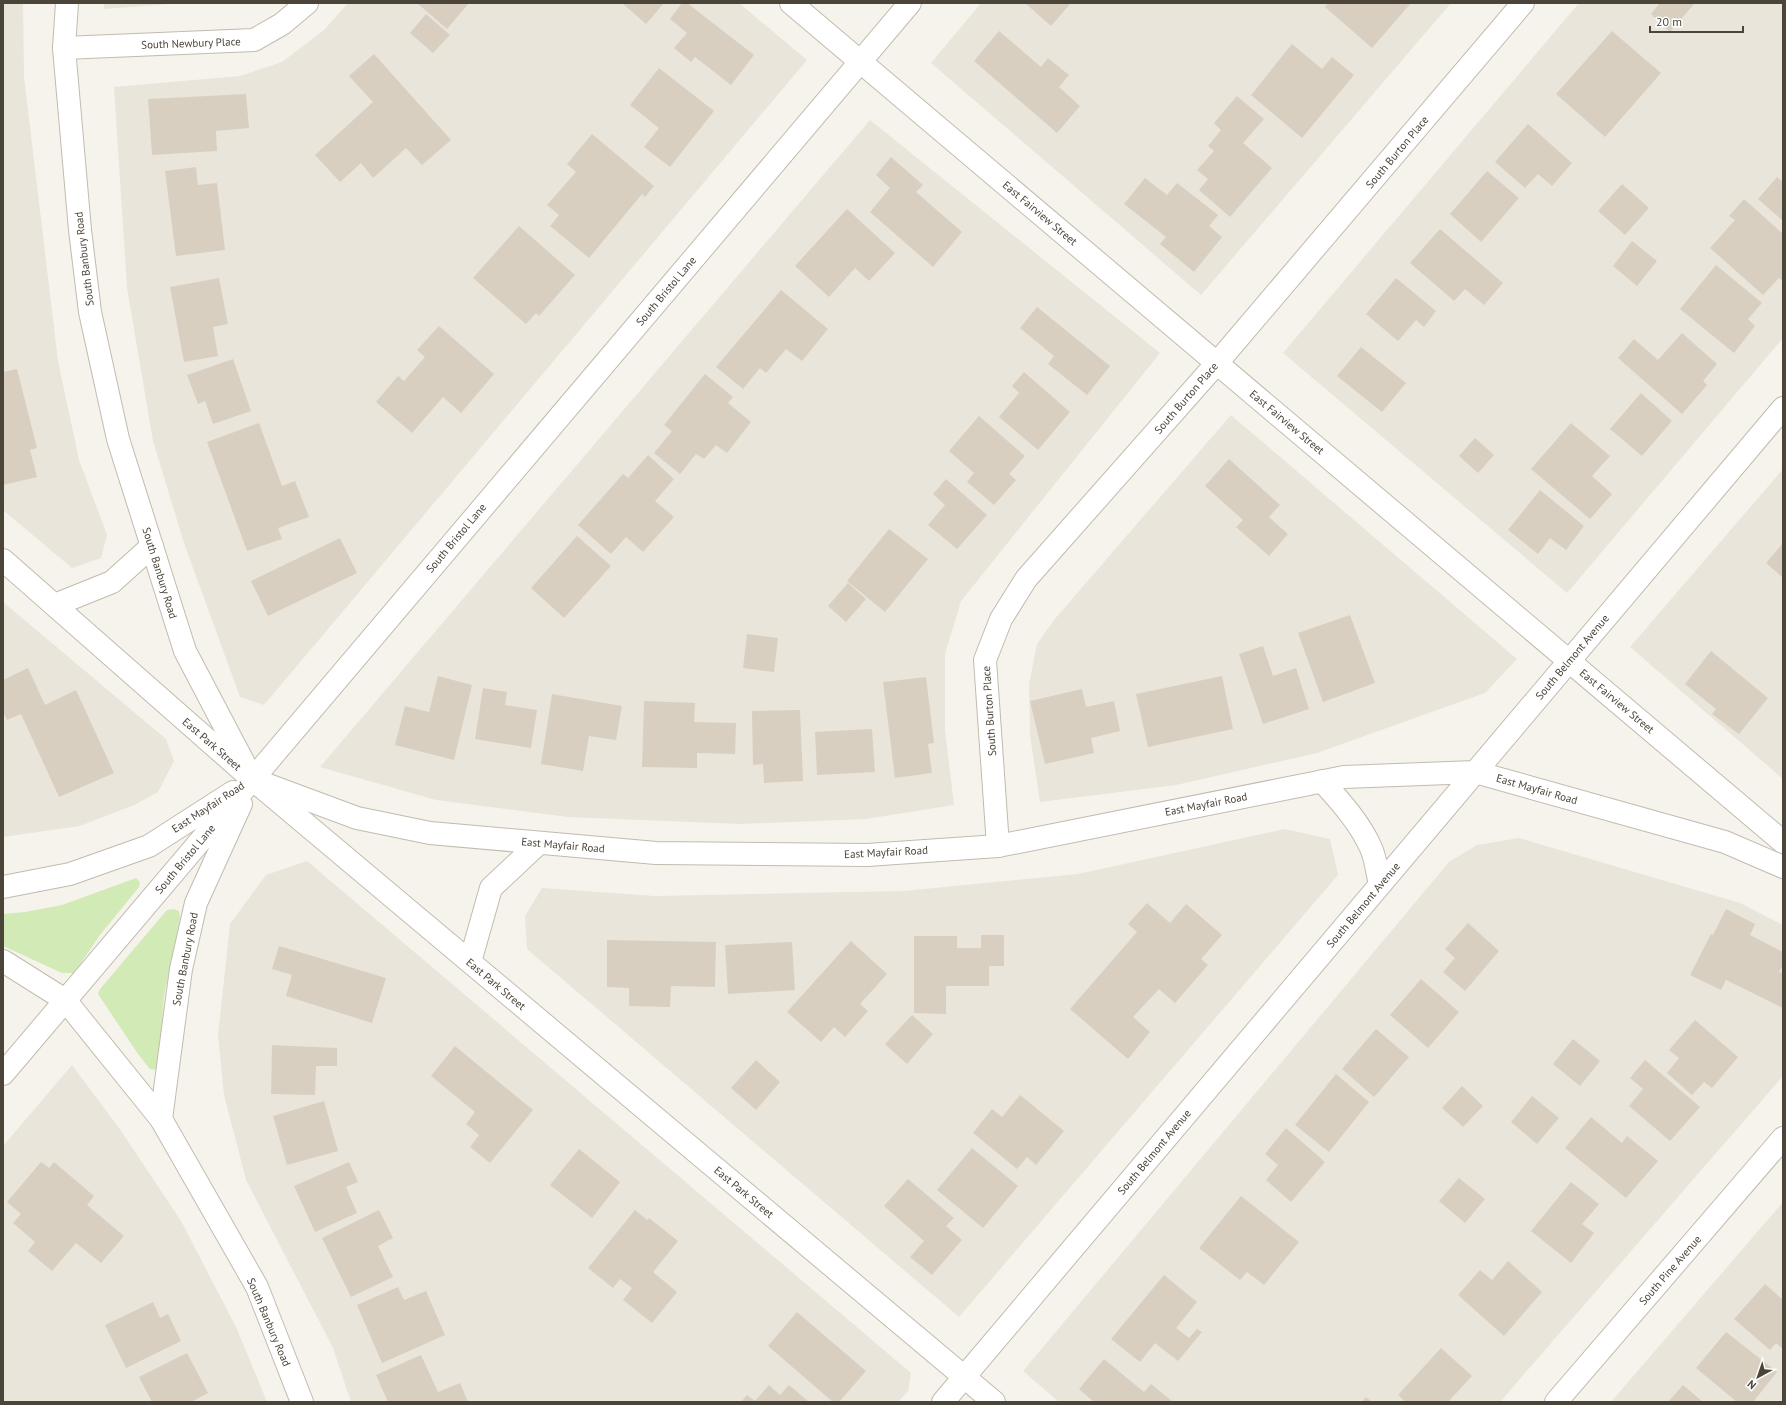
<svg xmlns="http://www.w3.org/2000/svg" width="1786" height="1405" font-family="'PT Sans',sans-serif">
  <rect width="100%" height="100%" fill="#f6f3ec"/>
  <!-- residential -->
  <g fill="#eae5da">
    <path d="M3 3H23L24 77 58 361 79 460 107 535 101 558 72 568 3 510Z"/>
    <path d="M104 3H183L104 9Z"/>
    <path d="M348 3H739L807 60 264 705 240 697 185 546 153 441 127 288 114 87 240 76 282 62 324 30Z"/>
    <path d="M981 3H1451L1201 295 931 63Z"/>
    <path d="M1579 3H1783V338L1567 593 1283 353Z"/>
    <path d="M870 120 1160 353 961 601 945 654V730L954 805 866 819 740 824 568 817 436 800 320 767Z"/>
    <path d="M1231 415 1517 659 1485 693 1317 753 1176 785 1040 802 1030 735 1029 684 1037 644 1054 620Z"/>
    <path d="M1783 469V779L1630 647Z"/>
    <path d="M3 602 166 739 174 761 158 792 134 805 80 826 3 837Z"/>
    <path d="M1285 829 1330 839 1338 875 959 1317 527 949 525 916 542 888 655 896 904 891 1078 874Z"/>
    <path d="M1519 838 1740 903 1783 925V1076L1500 1402H1059L1023 1371 1449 862 1477 845Z"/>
    <path d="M307 861 911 1373 908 1391 898 1402H351L333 1348 246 1180 224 1095 218 1035 230 924 266 875Z"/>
    <path d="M72 1065 119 1128 181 1221 237 1329 267 1402H3V1146Z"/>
    <path d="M1783 1202V1402H1611Z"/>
  </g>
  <!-- green -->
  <g fill="#d2eab5">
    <path d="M136 878 140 882 139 887 100 935 74 973H62L3 946V914L25 912 62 905Z"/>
    <path d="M174 909 179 911 180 918 164 996 158 1070 150 1069 138 1054 98 994 100 989 167 910Z"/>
  </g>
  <!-- building -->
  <g fill="#d8cfc1">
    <path d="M417 3H469L447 29Z"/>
    <path d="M622 3H664L646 24Z"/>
    <path d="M682 3H687L754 55 731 85 695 57 691 62 674 48 687 33 670 19Z"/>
    <path d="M1025 3H1071L1051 26Z"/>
    <path d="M1328 3H1411L1372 48 1325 7Z"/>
    <path d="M1660 3H1693L1694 4 1670 32 1651 14Z"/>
    <path d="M426 14 450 35 433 53 410 33Z"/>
    <path d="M999 31 1041 67 1048 58 1069 75 1059 87 1080 106 1057 133 974 61Z"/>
    <path d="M1612 31 1661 73 1605 137 1556 94Z"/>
    <path d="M1292 44 1322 69 1332 57 1354 75 1302 138 1251 95Z"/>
    <path d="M374 54 451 140 422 165 406 148 373 178 361 163 340 182 315 155 373 102 349 76Z"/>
    <path d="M659 68 714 111 670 167 644 147 659 128 630 105Z"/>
    <path d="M246 94 249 128 216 131 217 151 152 155 148 99Z"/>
    <path d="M1237 96 1264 119 1243 143 1272 168 1230 217 1199 190 1208 179 1197 170 1214 151 1208 146 1221 130 1214 123Z"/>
    <path d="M1528 124 1572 163 1552 186 1538 174 1525 188 1495 162Z"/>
    <path d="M592 134 654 186 645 197 642 194 589 258 550 226 559 215 547 205 576 172 567 164Z"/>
    <path d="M891 157 923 185 916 192 962 232 933 267 870 212 890 188 876 175Z"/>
    <path d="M196 167 198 185 217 183 225 250 176 256 165 171Z"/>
    <path d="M1487 171 1519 198 1481 242 1450 214Z"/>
    <path d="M1777 177 1783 182V221L1758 199Z"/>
    <path d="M1145 178 1167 195 1177 183 1218 215 1209 226 1222 237 1194 272 1160 244 1166 237 1124 204Z"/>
    <path d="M1622 184 1649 208 1625 235 1598 211Z"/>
    <path d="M1744 199 1783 234V281L1779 278 1763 295 1710 248 1735 220 1729 216Z"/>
    <path d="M847 209 895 253 869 281 855 268 829 297 795 266Z"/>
    <path d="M519 226 575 275 539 316 536 313 526 324 473 278Z"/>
    <path d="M1440 229 1503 283 1484 305 1465 289 1454 301 1410 263Z"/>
    <path d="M1632 241 1657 261 1637 286 1613 266Z"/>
    <path d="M1716 265 1762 303 1748 319 1755 326 1734 353 1680 309Z"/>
    <path d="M219 278 228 324 213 327 218 356 184 362 170 287Z"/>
    <path d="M1396 278 1436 311 1424 327 1416 320 1398 341 1366 314Z"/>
    <path d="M781 290 828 329 802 361 786 349 766 373 760 368 743 389 716 367Z"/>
    <path d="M1037 307 1110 366 1087 395 1048 364 1054 356 1020 328Z"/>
    <path d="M439 326 494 374 461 413 443 397 412 433 376 402 398 376 404 381 425 357 417 350Z"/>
    <path d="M1682 333 1717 364 1703 381 1707 385 1682 414 1618 358 1634 339 1658 360Z"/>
    <path d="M1361 347 1406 383 1382 412 1337 376Z"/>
    <path d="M233 359 251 411 213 424 205 401 198 404 187 375Z"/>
    <path d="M17 369 37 448 30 450 37 477 3 485V372Z"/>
    <path d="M1024 372 1070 412 1038 450 999 417 1019 393 1012 386Z"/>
    <path d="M705 374 733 397 728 403 751 422 727 453 716 445 704 459 696 454 680 474 654 453 672 431 664 425Z"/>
    <path d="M1641 393 1672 421 1642 456 1610 429Z"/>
    <path d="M979 416 1025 456 1009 474 1016 480 994 505 967 482 974 473 949 451Z"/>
    <path d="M259 423 282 486 295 481 309 517 278 528 282 539 247 551 207 442Z"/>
    <path d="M1571 423 1610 456 1592 476 1612 494 1590 519 1531 469Z"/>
    <path d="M1475 438 1494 455 1478 473 1459 456Z"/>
    <path d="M648 455 674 479 655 501 674 517 643 552 626 537 611 554 578 525 623 474 628 478Z"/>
    <path d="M1229 459 1280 505 1269 517 1288 534 1269 556 1236 527 1243 520 1205 486Z"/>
    <path d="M946 479 987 515 957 549 928 525 945 505 933 494Z"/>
    <path d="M1540 490 1584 526 1566 550 1550 538 1538 554 1508 530Z"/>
    <path d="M889 529 928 559 885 612 847 581Z"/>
    <path d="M577 536 611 566 564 618 531 588Z"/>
    <path d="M340 538 357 573 268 616 251 581Z"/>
    <path d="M1783 543V578L1766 563Z"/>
    <path d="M848 583 866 599 846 622 828 606Z"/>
    <path d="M1350 615 1375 683 1323 702 1298 633Z"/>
    <path d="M747 634 778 638 774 672 743 668Z"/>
    <path d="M1263 646 1273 676 1296 668 1309 709 1263 724 1239 654Z"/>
    <path d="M1711 651 1768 698 1739 734 1712 714 1716 709 1685 684Z"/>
    <path d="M28 668 45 705 76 690 114 773 59 797 21 714 7 720 3 712V680Z"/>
    <path d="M438 676 472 685 454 760 395 745 405 706 429 712Z"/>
    <path d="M1222 676 1233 729 1148 747 1136 694Z"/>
    <path d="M926 677 934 743 928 744 932 773 895 778 883 682Z"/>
    <path d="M483 688 507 692 505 705 537 710 531 748 475 739Z"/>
    <path d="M1082 689 1086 707 1114 701 1120 731 1091 738 1094 753 1045 764 1030 701Z"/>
    <path d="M552 694 622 706 616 740 589 736 583 771 541 764Z"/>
    <path d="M644 701 695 703 694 722 736 723 735 754 697 753V768L642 767Z"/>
    <path d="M800 710 803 781 764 783 763 764 753 765 752 711Z"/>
    <path d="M872 729 875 772 817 775 815 732Z"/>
    <path d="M1147 903 1170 923 1186 904 1222 935 1201 959 1208 965 1175 1003 1159 989 1133 1017 1150 1032 1128 1059 1070 1009 1137 932 1128 924Z"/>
    <path d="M1726 909 1755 924 1750 935 1783 952V965L1779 972 1783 973V1008L1726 980 1721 990 1690 975 1711 934 1713 935Z"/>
    <path d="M1468 923 1499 951 1465 991 1443 972 1455 958 1445 949Z"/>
    <path d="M981 935H1004V966H989V986H946V1014L914 1013V936H957V948H981Z"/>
    <path d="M607 940 716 942 715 987 671 986 670 1007 629 1006V988L607 987Z"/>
    <path d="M851 941 887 974 860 1004 868 1011 845 1037 834 1027 821 1042 787 1012Z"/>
    <path d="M792 942 795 990 728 994 725 945Z"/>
    <path d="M279 946 386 978 372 1023 286 996 292 975 272 969Z"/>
    <path d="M1421 979 1459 1012 1428 1048 1390 1015Z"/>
    <path d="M912 1015 933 1034 907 1064 885 1044Z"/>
    <path d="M1695 1020 1738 1057 1712 1088 1704 1082 1692 1095 1667 1073 1679 1058 1669 1050Z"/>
    <path d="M1376 1029 1409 1057 1374 1097 1342 1069Z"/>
    <path d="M1573 1039 1600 1061 1580 1086 1553 1064Z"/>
    <path d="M272 1045 337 1048V1066H316L315 1095 271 1094Z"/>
    <path d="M455 1046 533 1110 490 1163 470 1147 479 1135 466 1124 475 1112 431 1076Z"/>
    <path d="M756 1060 780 1082 756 1110 731 1088Z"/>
    <path d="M1645 1060 1700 1107 1670 1141 1629 1106 1643 1089 1630 1078Z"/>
    <path d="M1336 1074 1369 1102 1329 1152 1295 1125Z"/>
    <path d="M1462 1086 1483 1106 1463 1127 1442 1108Z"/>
    <path d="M1020 1095 1064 1131 1036 1165 1027 1157 1017 1169 973 1133 992 1109 1002 1117Z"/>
    <path d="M1532 1096 1559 1118 1537 1144 1511 1122Z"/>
    <path d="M324 1101 338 1151 287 1165 273 1116Z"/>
    <path d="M1591 1117 1622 1143 1627 1136 1658 1161 1626 1198 1565 1148Z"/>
    <path d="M1286 1128 1325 1162 1291 1202 1266 1180 1278 1165 1265 1154Z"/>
    <path d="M972 1148 1018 1186 983 1228 937 1190Z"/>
    <path d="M579 1149 620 1182 592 1218 550 1185Z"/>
    <path d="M41 1162 49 1168 54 1162 94 1196 87 1205 124 1236 101 1263 76 1243 52 1271 28 1251 35 1242 13 1223 21 1214 7 1202Z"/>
    <path d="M349 1162 358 1182 346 1187 357 1213 315 1232 294 1186Z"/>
    <path d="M1459 1178 1485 1199 1465 1223 1439 1201Z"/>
    <path d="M908 1179 954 1218 946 1226 962 1240 932 1275 910 1257 924 1241 884 1206Z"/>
    <path d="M1571 1182 1599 1204 1582 1224 1594 1233 1571 1263 1531 1231Z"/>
    <path d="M1241 1196 1299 1242 1264 1285 1247 1272 1240 1280 1199 1248Z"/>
    <path d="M379 1210 393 1238 378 1246 393 1277 351 1297 322 1238Z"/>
    <path d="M635 1210 647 1220 649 1218 678 1241 653 1272 677 1292 652 1323 623 1300 632 1288 620 1279 613 1288 588 1268Z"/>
    <path d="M1508 1261 1542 1292 1504 1336 1458 1295 1480 1270 1492 1280Z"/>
    <path d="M1164 1275 1197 1302 1176 1328 1189 1338 1197 1329 1202 1332 1178 1361 1155 1343 1140 1362 1111 1339Z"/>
    <path d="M1765 1284 1783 1300V1349L1776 1343 1770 1350 1734 1319Z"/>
    <path d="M398 1287 404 1300 426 1291 445 1335 382 1363 357 1305Z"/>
    <path d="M153 1302 160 1318 168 1314 181 1341 126 1368 105 1325Z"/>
    <path d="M797 1312 866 1371 839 1402H833L768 1346Z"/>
    <path d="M1726 1332 1777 1372 1753 1402H1737L1696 1368Z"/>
    <path d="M1441 1348 1472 1376 1448 1402H1405L1398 1395Z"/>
    <path d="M187 1353 208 1393 191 1402H152L139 1377Z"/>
    <path d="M421 1355 438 1392 460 1383 468 1402H388L376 1375Z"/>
    <path d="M1104 1359 1144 1392 1151 1384 1173 1402H1094L1079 1389Z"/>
    <path d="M769 1385 780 1395 789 1385 809 1402H741L747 1395 755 1401Z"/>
    <path d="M1683 1385 1703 1402H1668Z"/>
    <path d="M1366 1397 1372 1402H1362Z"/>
  </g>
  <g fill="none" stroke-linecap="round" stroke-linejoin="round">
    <!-- street casing -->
    <g stroke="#c2bbae" stroke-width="24">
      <g id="street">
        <path d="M67 3 64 48 80 230 90 312 118 439 185 651 246 767"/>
        <path d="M791 3 1783 842"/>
        <path d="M64 48 254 40 282 24 307 3"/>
        <path d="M3 560 252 779 994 1402"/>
        <path d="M55 605 112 582 152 546"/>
        <path d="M252 779 357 818 430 833 656 853 867 855 998 846 1344 777 1475 772 1725 842 1783 867"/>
        <path d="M1322 781C1340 801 1360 823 1371 848 1376 859 1377 873 1380 884"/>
        <path d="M998 846 985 660 1001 619 1026 579 1217 363 1523 3"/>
        <path d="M3 887 70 874 149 846 233 792"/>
        <path d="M3 961 65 1000 161 1119 257 1287 302 1402"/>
        <path d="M470 962 491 888 539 843"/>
        <path d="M3 1074 910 3"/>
        <path d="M161 1119 181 969 196 903 241 804"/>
        <path d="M943 1402 1783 408"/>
        <path d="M1556 1402 1783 1138"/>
      </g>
    </g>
    <!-- street -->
    <use href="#street" stroke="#fff" stroke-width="22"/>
  </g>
  <g text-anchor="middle" stroke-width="3" stroke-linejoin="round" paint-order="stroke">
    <!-- street labels -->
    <g font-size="11" fill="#4b4439" stroke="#fff">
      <text transform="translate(191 43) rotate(-2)" y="4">South Newbury Place</text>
      <text transform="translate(1397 152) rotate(-50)" y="4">South Burton Place</text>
      <text transform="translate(1040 213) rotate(40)" y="4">East Fairview Street</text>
      <text transform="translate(84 259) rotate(-97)" y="4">South Banbury Road</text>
      <text transform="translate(666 291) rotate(-50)" y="4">South Bristol Lane</text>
      <text transform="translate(1186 398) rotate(-49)" y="4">South Burton Place</text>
      <text transform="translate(1287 422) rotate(40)" y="4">East Fairview Street</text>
      <text transform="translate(456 538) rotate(-50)" y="4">South Bristol Lane</text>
      <text transform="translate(160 573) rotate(73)" y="4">South Banbury Road</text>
      <text transform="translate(1572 657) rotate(-50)" y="4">South Belmont Avenue</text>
      <text transform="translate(1617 701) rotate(40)" y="4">East Fairview Street</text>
      <text transform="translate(989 711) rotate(-94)" y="4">South Burton Place</text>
      <text transform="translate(212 744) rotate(41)" y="4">East Park Street</text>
      <text transform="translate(1537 789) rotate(16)" y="4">East Mayfair Road</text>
      <text transform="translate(1206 804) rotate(-11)" y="4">East Mayfair Road</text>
      <text transform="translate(208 807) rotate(-33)" y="4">East Mayfair Road</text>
      <text transform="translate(563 845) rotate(5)" y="4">East Mayfair Road</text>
      <text transform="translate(886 852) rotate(-3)" y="4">East Mayfair Road</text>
      <text transform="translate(185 859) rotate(-50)" y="4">South Bristol Lane</text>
      <text transform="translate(1363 905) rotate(-50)" y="4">South Belmont Avenue</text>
      <text transform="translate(185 959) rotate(-79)" y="4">South Banbury Road</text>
      <text transform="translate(496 984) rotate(40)" y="4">East Park Street</text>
      <text transform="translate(1154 1152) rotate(-50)" y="4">South Belmont Avenue</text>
      <text transform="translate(744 1192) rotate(40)" y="4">East Park Street</text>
      <text transform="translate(1670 1270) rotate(-49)" y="4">South Pine Avenue</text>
      <text transform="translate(269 1322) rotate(67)" y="4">South Banbury Road</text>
    </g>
  </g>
  <!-- border -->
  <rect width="1786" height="1405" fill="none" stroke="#4b4439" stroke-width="8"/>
  <!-- north arrow -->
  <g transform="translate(1758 1377) rotate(220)" stroke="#ffffff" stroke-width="3" paint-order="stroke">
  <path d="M0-3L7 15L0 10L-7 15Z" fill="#4b4439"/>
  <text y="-6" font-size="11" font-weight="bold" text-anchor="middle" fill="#4b4439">N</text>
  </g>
  <!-- scale -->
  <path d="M1650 26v6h93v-6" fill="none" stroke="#4b4439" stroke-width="2"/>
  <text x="1656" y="26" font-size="12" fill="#4b4439" stroke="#ffffff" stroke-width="3" paint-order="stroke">20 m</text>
</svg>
